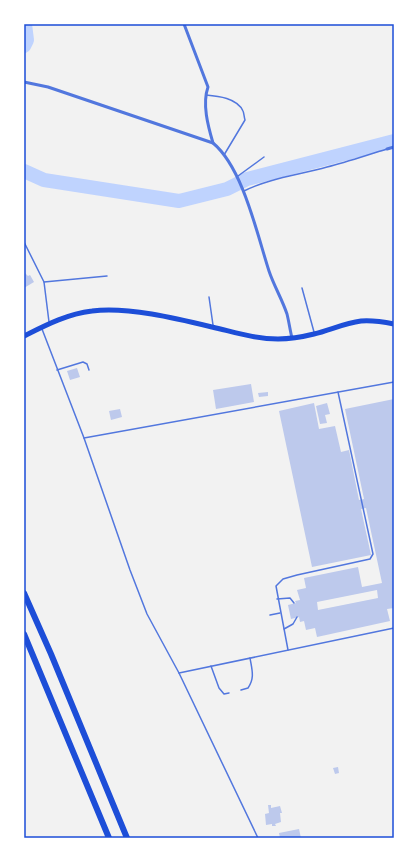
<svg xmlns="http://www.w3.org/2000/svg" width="418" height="862" font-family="'Exo 2',sans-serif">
  <rect width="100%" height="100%" fill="#f2f2f2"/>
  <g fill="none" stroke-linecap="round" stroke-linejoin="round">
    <!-- river -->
    <g stroke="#bfd3fe" stroke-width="14">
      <path d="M24 46 27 40 25 24"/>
      <path d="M24 171 44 180 179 201 227 189 247 179 394 141"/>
    </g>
  </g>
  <!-- building -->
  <g fill="#bdc9ec" fill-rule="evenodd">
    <path d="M24 273H25L28 276 30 275 34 282 24 288Z"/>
    <path d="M77 368 80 377 70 380 67 371Z"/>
    <path d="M251 384 254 402 216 409 213 390Z"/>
    <path d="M268 392V396L259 397 258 393Z"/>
    <path d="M394 399V608L387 609 390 621 317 637 315 628 306 630 304 621 300 622 299 617 291 619 288 605 296 603 295 601 300 600 297 590 306 588 304 578 358 567 362 587 382 583 366 508 361 509 371 555 312 567 279 411 314 403 319 429 335 426 341 452 349 450 359 500 364 499 345 409ZM377 590 378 598 318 610 317 602Z"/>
    <path d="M327 403 330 414 325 415 327 423 320 424 316 406Z"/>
    <path d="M120 409 122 417 111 420 109 411Z"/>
    <path d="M338 767 339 773 335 774 333 768Z"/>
    <path d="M268 805H271V808L280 806 282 813H280L281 822 275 824 276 826H272V824L266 825 265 814 269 813Z"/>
    <path d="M299 829 301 838H280L279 833Z"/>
  </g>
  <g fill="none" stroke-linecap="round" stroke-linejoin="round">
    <!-- service -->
    <g stroke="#5277de" stroke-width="1.5">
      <path d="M206 95C218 96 237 98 243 111 244 113 244 117 245 120L224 155"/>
      <path d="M238 176 264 157"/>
      <path d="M244 191C270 178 299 175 327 167 347 162 367 155 387 149"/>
      <path d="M24 242 44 282 49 322"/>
      <path d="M44 282 107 276"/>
      <path d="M302 288 314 332"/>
      <path d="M209 297 213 325"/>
      <path d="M42 329 84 438 130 570 147 614 179 673 258 838"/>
      <path d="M57 370 83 362 87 364 89 370"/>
      <path d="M84 438 394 382"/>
      <path d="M277 599 290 598 294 603"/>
      <path d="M270 615 280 613"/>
      <path d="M284 629 293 624 297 617"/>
      <path d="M288 650 276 586 283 579 297 575 370 559 373 554 338 392"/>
      <path d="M211 666 219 688 224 694 229 693"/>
      <path d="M179 673 394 628"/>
      <path d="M241 690 248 688C255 678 252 670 250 658"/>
    </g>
    <!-- minor -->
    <g stroke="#5277de" stroke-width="3">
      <path d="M184 24 208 87C202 104 208 126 213 143"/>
      <path d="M24 82 48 87 213 143C243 168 257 234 269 271 274 286 282 299 287 314 289 322 290 330 292 338"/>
      <path d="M387 149 394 147"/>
    </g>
    <!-- primary -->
    <path stroke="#1d4ed8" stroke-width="5" d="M24 336C46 325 67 314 92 311 126 306 179 319 212 327 234 332 255 339 278 339 290 339 302 337 314 334 330 330 345 323 361 321 372 320 384 322 394 324"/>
    <!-- motorway -->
    <g stroke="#1d4ed8" stroke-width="6">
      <path d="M24 593 51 654 127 838"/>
      <path d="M24 634 109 838"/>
    </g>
  </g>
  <!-- border -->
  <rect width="418" height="862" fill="none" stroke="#ffffff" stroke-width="50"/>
  <rect x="25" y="25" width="368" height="812" fill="none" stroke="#1d4ed8" stroke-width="1.5"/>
</svg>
